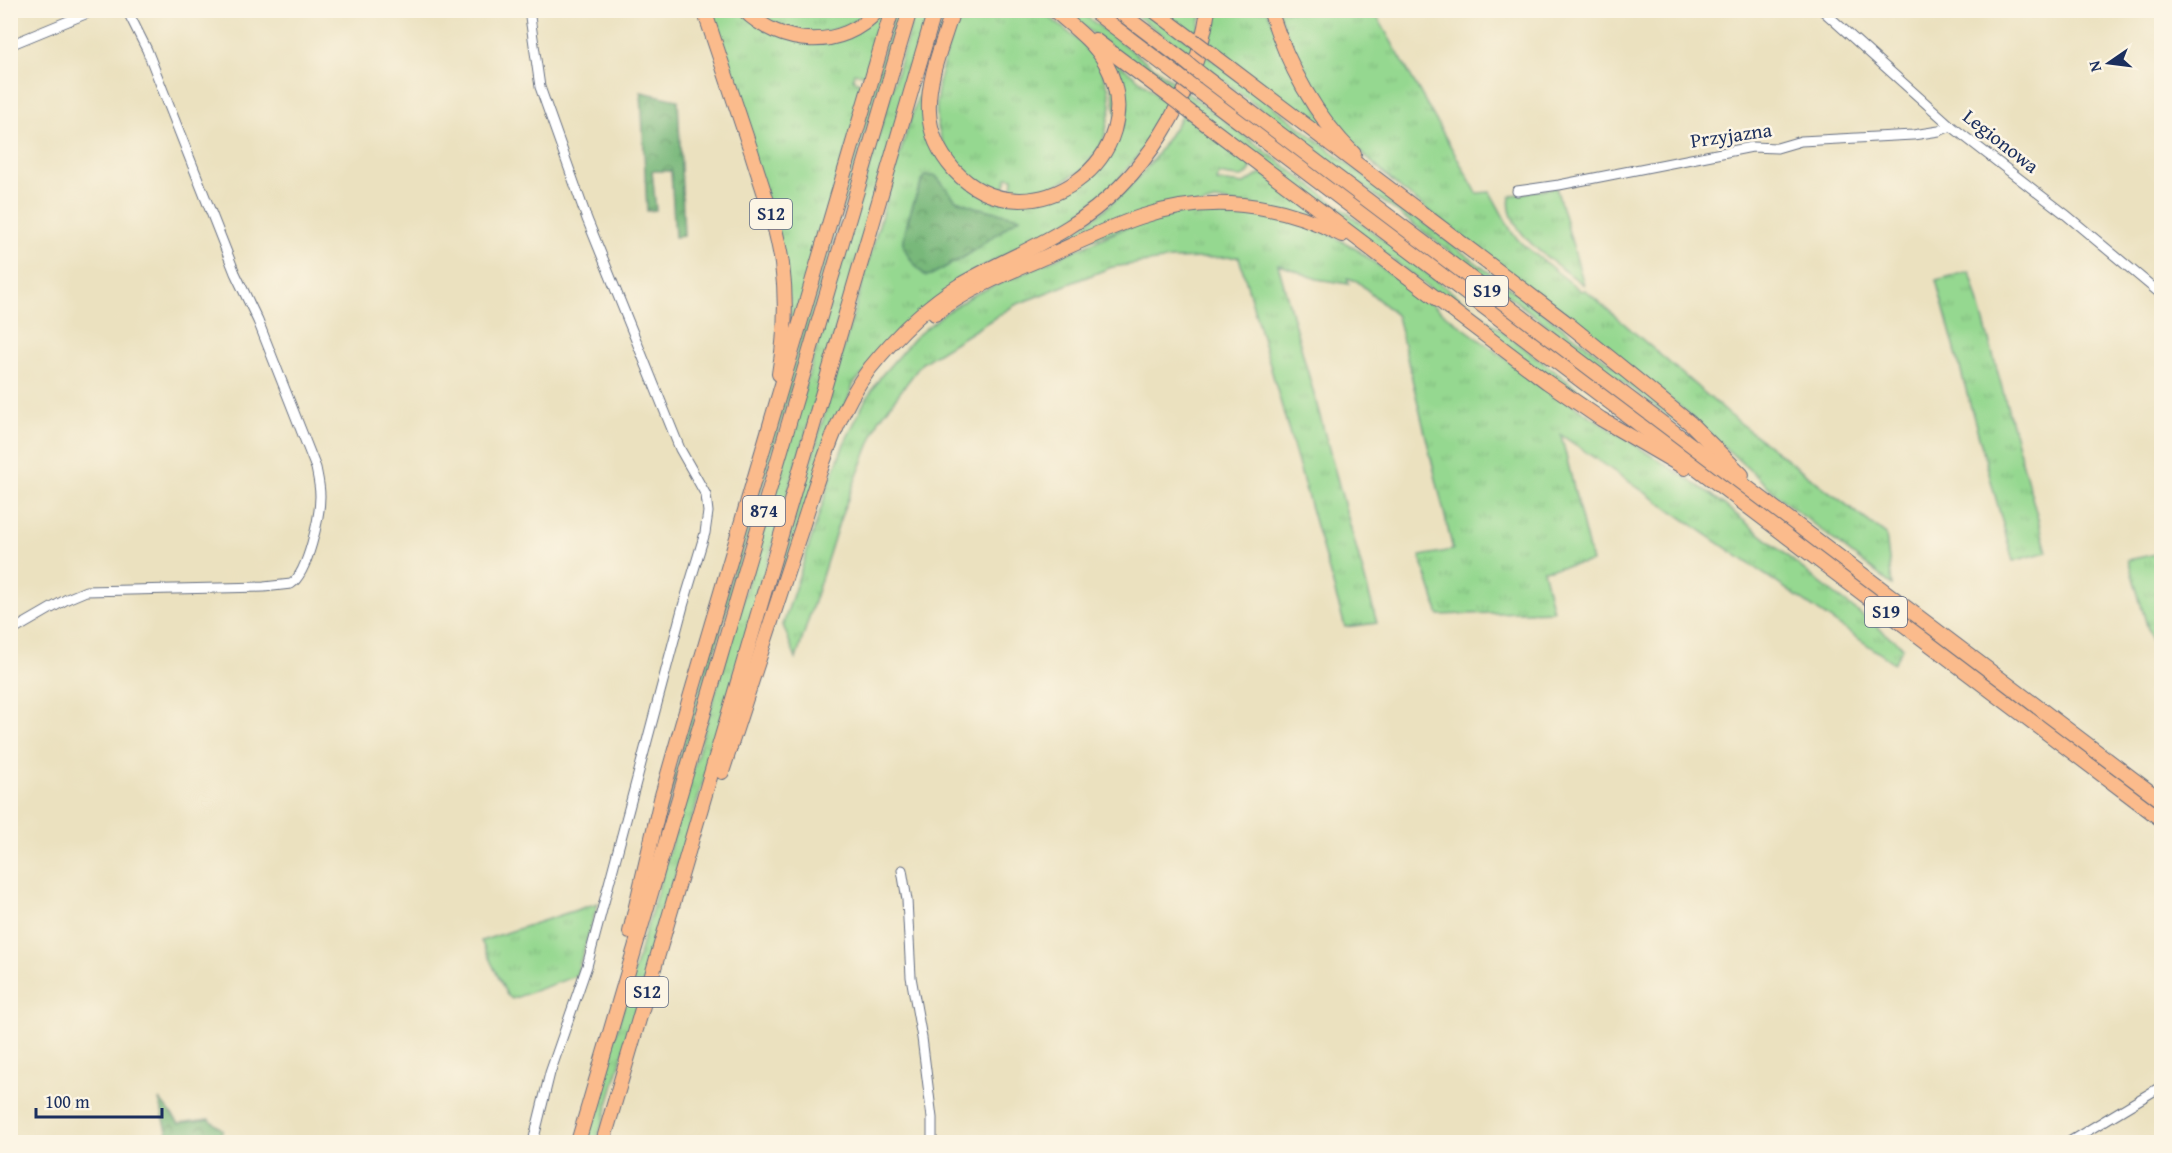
<svg xmlns="http://www.w3.org/2000/svg" width="2172" height="1153" font-family="'Gentium Book Plus',serif">
  <defs>
    <pattern id="grass-tufts" width="24" height="20" patternUnits="userSpaceOnUse" patternTransform="scale(1.5)"><rect width="24" height="20" fill="#95d890"/><path d="M3 7l-1-3M5 7V3M7 7l1-3M15 17l-1-3M17 17v-4M19 17l1-3" fill="none" stroke="#80ba7f"/></pattern>
    <pattern id="forest-crowns" width="20" height="18" patternUnits="userSpaceOnUse" patternTransform="scale(1.5)"><rect width="20" height="18" fill="#78b87a"/><path d="M2 6a3 3 0 1 1 6 0M12 15a3 3 0 1 1 6 0" fill="none" stroke="#629667"/></pattern>
  </defs>
  <rect width="100%" height="100%" fill="#fcf5e5"/>
  <filter id="ink" filterUnits="userSpaceOnUse"><feTurbulence type="fractalNoise" baseFrequency=".0167" numOctaves="2"/><feDisplacementMap in="SourceGraphic" scale="12" xChannelSelector="R" yChannelSelector="G"/><feConvolveMatrix kernelMatrix="1 2 1 2 8 2 1 2 1" color-interpolation-filters="sRGB"/></filter>
  <filter id="wash" filterUnits="userSpaceOnUse"><feTurbulence type="fractalNoise" baseFrequency=".008" numOctaves="4" result="noise"/><feDisplacementMap in="SourceGraphic" scale="24" xChannelSelector="R" yChannelSelector="G"/><feGaussianBlur stdDeviation="1.35" result="paint"/><feColorMatrix in="noise" values="0 0 0 0 0 0 0 0 0 0 0 0 0 0 0 0 0 1.4 0 .05"/><feComposite in="paint" operator="in"/></filter>
  <g filter="url(#wash)">
    <rect width="100%" height="100%" fill="#ebe1bf"/>
    <!-- grass -->
    <g fill="url(#grass-tufts)" stroke="#588477" stroke-width="1.5">
      <path d="M709 11H739L808 44 884 11H888L867 75 854 73 853 79 865 85 790 344V301Z"/>
      <path d="M752 11H871L847 26 817 34 791 32Z"/>
      <path d="M895 11H901C829 252 759 495 689 738L672 790 657 846 662 817Z"/>
      <path d="M915 11H930L597 1142H584Z"/>
      <path d="M945 11H949L928 84 933 146 989 197 1066 193 1118 129 1108 55 1172 106 1146 146 1116 182 1074 218 969 274 854 383 761 635 896 166Z"/>
      <path d="M959 11H1042L1089 49 1098 61 1108 87 1111 106 1103 143 1084 169 1044 192 1016 194 1012 190 1013 178 1007 177 1004 189C994 193 980 182 971 176 912 134 943 67 959 11Z"/>
      <path d="M1063 11H1079L1394 248 1640 437 1575 398Z"/>
      <path d="M1101 11H1109L1833 559 1830 563Z"/>
      <path d="M1131 11H1148L1182 36 1467 256 1641 386 1714 451Z"/>
      <path d="M1161 11H1202L1198 30H1196L1195 36Z"/>
      <path d="M1215 11H1267L1337 144 1210 48V38Z"/>
      <path d="M1278 11H1374L1477 193 1490 192 1513 234 1521 243 1581 291 1585 290 1738 422 1886 535 1892 585 1785 502 1677 404 1401 189C1366 158 1331 126 1308 84 1295 61 1287 36 1278 11Z"/>
      <path d="M1183 114 1251 164C1252 183 1230 176 1219 174L1217 181 1244 184 1262 173 1326 221 1217 200 1035 256C1081 230 1123 200 1155 157 1165 143 1174 128 1183 114Z"/>
      <path d="M1556 187 1584 285C1560 266 1503 233 1510 197L1513 195Z"/>
      <path d="M1249 209 1324 231 1353 247 1533 379 1711 494 1819 582 1903 647 1894 663 1561 435 1592 562 1543 570 1553 611 1439 615 1420 556 1453 550 1397 316 1357 281 1347 278 1349 284 1317 279 1278 264 1377 623 1345 627 1239 257 1170 259 1112 267 1015 305 922 363 879 420 840 519 796 659 783 625 830 481 844 444 864 403 881 376 914 338 945 313 973 295 1123 229 1180 212Z"/>
      <path d="M1970 271 2047 552 2013 561 1936 280Z"/>
      <path d="M2160 553 2162 557 2161 674 2128 560Z"/>
      <path d="M598 903 576 976 512 999 507 995 481 941Z"/>
    </g>
    <!-- forest -->
    <g fill="url(#forest-crowns)" stroke="#4a746c" stroke-width="1.5">
      <path d="M641 92 678 100 684 236 675 237 671 171H652L656 210 647 211Z"/>
      <path d="M925 176H936L956 200 975 207 1020 217 966 256 931 275 926 276C918 270 906 255 904 245 902 233 918 187 925 176Z"/>
      <path d="M159 1099 179 1123 209 1119 223 1130 218 1142H162L168 1135Z"/>
    </g>
    <g fill="none" stroke-linecap="round" stroke-linejoin="round">
      <!-- stream -->
      <path stroke="#5bb4d8" stroke-width="2" d="M192 1142 204 1134"/>
    </g>
  </g>
  <g filter="url(#ink)">
    <g fill="none" stroke-linecap="round" stroke-linejoin="round">
      <!-- minor casing -->
      <g stroke="#646d80" stroke-width="11">
        <g id="minor">
          <path d="M529 10 540 87 587 219 680 449 706 495 708 512 705 533 683 606 587 966 550 1073 533 1142"/>
          <path d="M1822 10 1951 126 2065 214 2162 295"/>
          <path d="M10 45 95 10"/>
          <path d="M1517 191 1559 185 1752 147 1777 148 1801 141 1913 135 1939 131 1951 126"/>
          <path d="M10 632 67 599 86 591 264 587 291 584C308 573 320 516 320 496 320 486 318 478 316 468L258 321 235 273 147 50 127 10"/>
          <path d="M902 870 907 900 911 977 922 1038 932 1118V1142"/>
          <path d="M2069 1142 2162 1086"/>
        </g>
      </g>
      <!-- highway casing -->
      <g stroke="#646d80" stroke-width="16">
        <g id="highway">
          <path d="M704 10C720 58 736 106 752 154 763 190 777 227 782 264 787 301 785 338 779 374"/>
          <path d="M744 10C780 46 842 52 878 10"/>
          <path d="M953 10C943 43 927 78 929 112 930 134 940 154 954 170 1027 249 1158 157 1105 62 1093 41 1072 26 1054 10"/>
          <path d="M1092 10 1180 77"/>
          <path d="M1117 10 1186 62"/>
          <path d="M1153 10 1193 40"/>
          <path d="M1270 10C1288 65 1313 114 1354 154"/>
          <path d="M1095 40 1172 98"/>
          <path d="M1209 52 1567 323 1690 423 1742 475"/>
          <path d="M1202 75 2162 801"/>
          <path d="M1196 89 2162 820"/>
          <path d="M1186 109 1547 382 1601 419 1685 468"/>
          <path d="M935 314C970 287 1012 271 1052 254 1081 241 1110 227 1140 217 1208 194 1279 202 1342 235"/>
          <path d="M722 772C747 695 772 619 797 542 817 484 832 418 870 368 896 336 925 306 960 285 996 264 1034 249 1069 227 1144 181 1195 97 1208 10"/>
          <path d="M630 932 661 799 682 725 892 10"/>
          <path d="M578 1142 910 10"/>
          <path d="M603 1142 935 10"/>
        </g>
      </g>
      <!-- minor -->
      <use href="#minor" stroke="#fff" stroke-width="9"/>
      <!-- highway -->
      <use href="#highway" stroke="#fbbb8c" stroke-width="14"/>
      <!-- highway-bridge casing -->
      <g stroke="#646d80" stroke-width="16" stroke-linecap="butt">
        <g id="highway-bridge">
          <path d="M1193 40 1209 52"/>
          <path d="M1186 62 1202 75"/>
          <path d="M1180 77 1196 89"/>
          <path d="M1172 98 1186 109"/>
        </g>
      </g>
      <!-- highway-bridge -->
      <use href="#highway-bridge" stroke="#fbbb8c" stroke-width="14"/>
    </g>
  </g>
  <g text-anchor="middle" stroke-width="5" stroke-linejoin="round" paint-order="stroke">
    <!-- shield labels -->
    <g fill="#fcf5e5" stroke="#5e6a86" stroke-width="1.5">
      <rect x="750" y="199" width="42" height="30" rx="4.5"/>
      <rect x="1466" y="276" width="42" height="30" rx="4.5"/>
      <rect x="743" y="496" width="42" height="30" rx="4.5"/>
      <rect x="1865" y="597" width="42" height="30" rx="4.5"/>
      <rect x="626" y="977" width="42" height="30" rx="4.5"/>
    </g>
    <g font-size="18" font-weight="bold" fill="#1b2f5e">
      <text x="771" y="220">S12</text>
      <text x="1487" y="297">S19</text>
      <text x="764" y="517">874</text>
      <text x="1886" y="618">S19</text>
      <text x="647" y="998">S12</text>
    </g>
    <!-- street labels -->
    <g font-size="20" fill="#1b2f5e" stroke="#fcf5e5">
      <text transform="translate(1731 135) rotate(-8)" y="7">Przyjazna</text>
      <text transform="translate(2001 141) rotate(38)" y="7">Legionowa</text>
    </g>
  </g>
  <!-- margin -->
  <rect width="2172" height="1153" fill="none" stroke="#fcf5e5" stroke-width="36"/>
  <!-- north arrow -->
  <g transform="translate(2109 63) rotate(256)" stroke="#fcf5e5" stroke-width="4.5" paint-order="stroke">
  <path d="M0-4.5L10 22L0 15L-10 22Z" fill="#1b2f5e"/>
  <text y="-9" font-size="16" font-weight="bold" text-anchor="middle" fill="#1b2f5e">N</text>
  </g>
  <!-- scale -->
  <path d="M36 1108v9h126v-9" fill="none" stroke="#1b2f5e" stroke-width="3"/>
  <text x="45" y="1108" font-size="18" fill="#1b2f5e" stroke="#fcf5e5" stroke-width="4.5" paint-order="stroke">100 m</text>
</svg>
